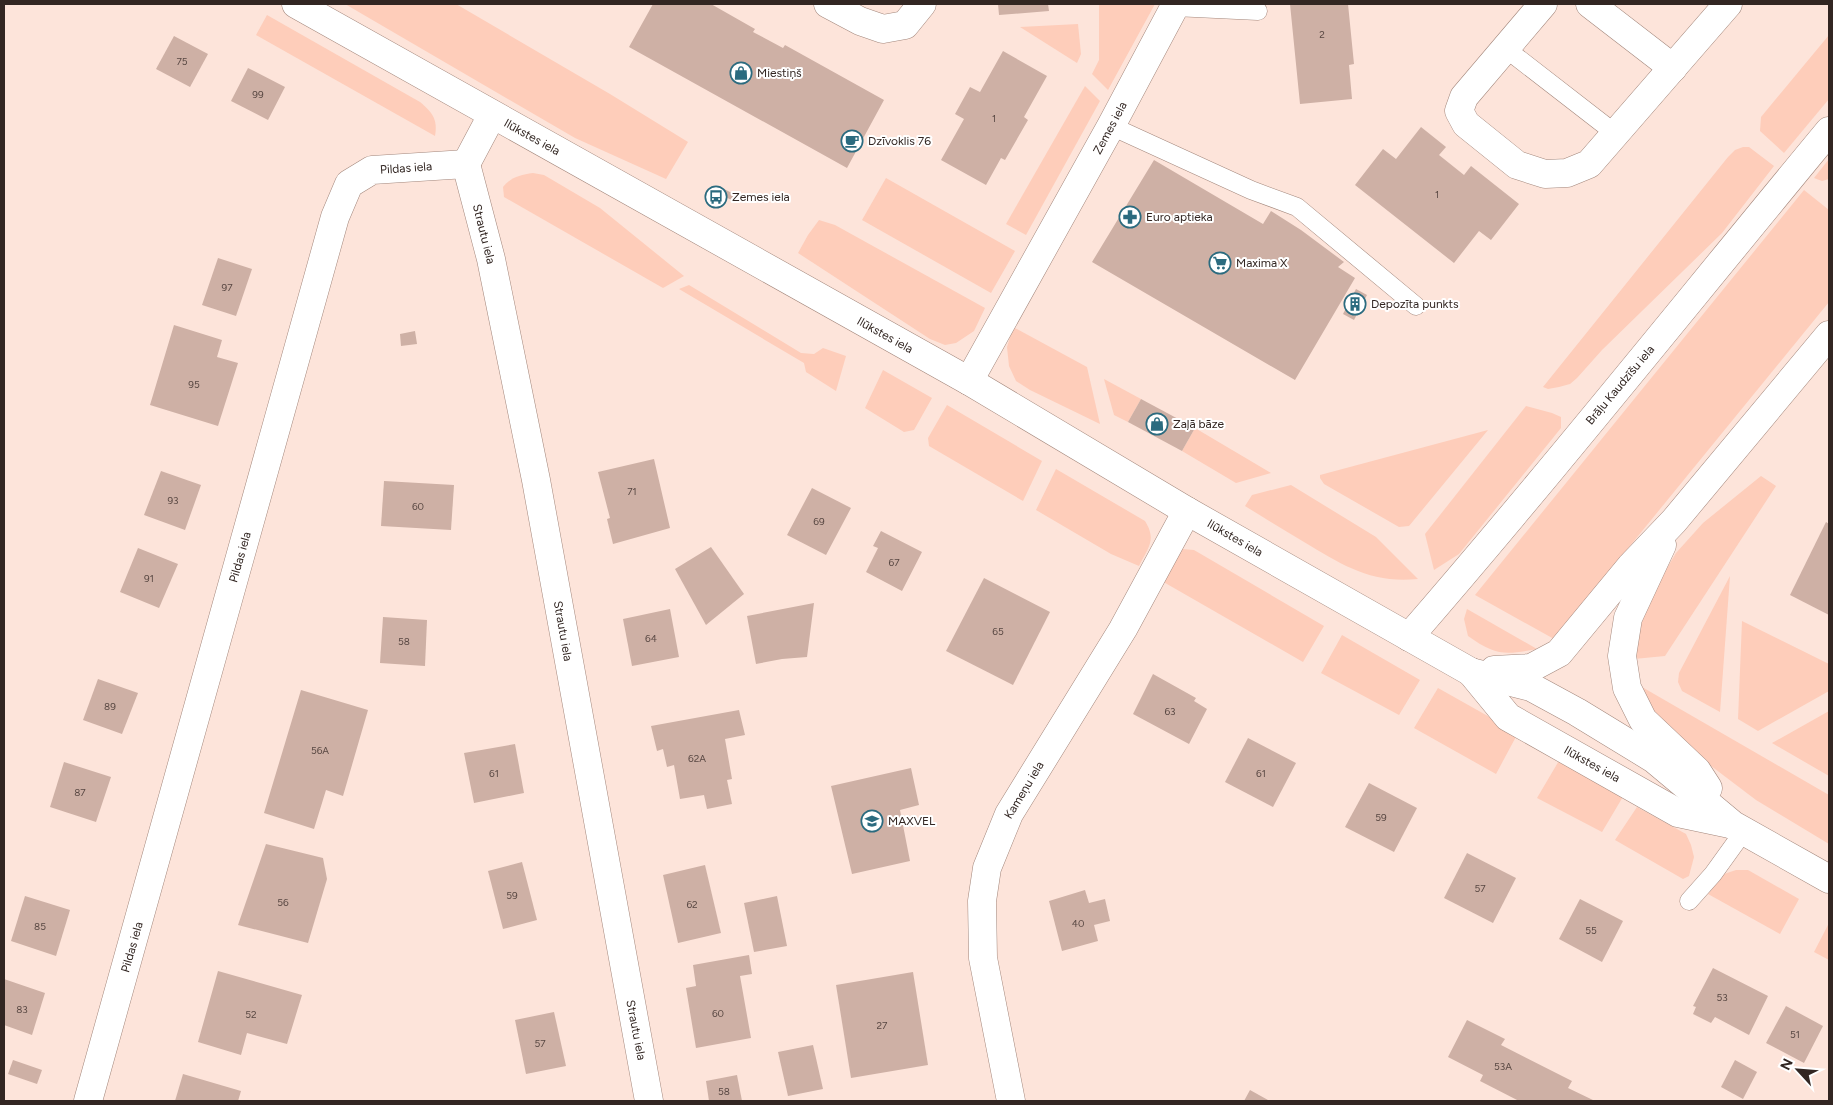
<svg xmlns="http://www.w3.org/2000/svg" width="1833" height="1105" font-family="Figtree,sans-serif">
  <rect width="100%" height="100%" fill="#fde4da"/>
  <!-- green -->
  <g fill="#fecdba">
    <path d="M345 4H456L610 94 688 142 666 179 575 138Z"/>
    <path d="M1099 4H1155L1108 90 1092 74 1099 60Z"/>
    <path d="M267 15 420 102C432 112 438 119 435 136L256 35Z"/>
    <path d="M1078 24 1081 54 1077 63 1020 27Z"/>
    <path d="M1829 35V99L1784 153 1760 131 1761 117Z"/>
    <path d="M1085 86 1100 101 1026 235 1006 224Z"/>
    <path d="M1743 147H1749L1774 166 1722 233 1602 350 1577 378 1570 384 1559 387 1548 389 1543 387 1728 157 1735 150Z"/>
    <path d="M1829 159V179L1822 181 1814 178Z"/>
    <path d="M533 173 544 175 600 208 684 276 663 288 504 197 503 187C511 177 520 175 533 173Z"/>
    <path d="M886 178 1015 251 991 293 862 220Z"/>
    <path d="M1804 190 1829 210V302L1554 639 1475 595Z"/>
    <path d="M819 220 835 225 985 308 974 331 956 343 945 345 930 339 798 253 808 235Z"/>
    <path d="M689 285 801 353 814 354 823 348 846 356 836 391 806 372 804 363 679 289Z"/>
    <path d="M1013 327 1087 367 1100 424 1030 390 1016 381 1009 366 1007 347Z"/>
    <path d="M883 370 932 398 914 430 904 432 865 408Z"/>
    <path d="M1104 379 1141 399 1128 422 1114 415Z"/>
    <path d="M947 405 1042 461 1023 501 929 446 928 438Z"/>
    <path d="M1526 406 1552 413 1561 417V428L1459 554 1434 570 1425 534Z"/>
    <path d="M1195 428 1271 473 1236 483 1182 451Z"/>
    <path d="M1488 430 1409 526 1399 527 1324 484 1320 478V475Z"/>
    <path d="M1056 469 1145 521C1157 540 1148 548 1139 566L1111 554 1036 510Z"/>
    <path d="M1761 476 1776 486 1665 656 1634 659 1639 622 1655 588 1676 553 1703 523Z"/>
    <path d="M1291 485 1376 537 1418 579C1372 584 1342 565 1304 542 1284 530 1264 518 1245 506L1252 495Z"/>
    <path d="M1182 549 1194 550 1324 626 1303 662 1160 580 1176 552Z"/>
    <path d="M1730 576 1720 712 1682 691 1678 682 1679 673Z"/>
    <path d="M1467 609 1537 649C1505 655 1496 656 1468 636L1464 619Z"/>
    <path d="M1742 621 1829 664V691L1758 731 1738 719Z"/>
    <path d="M1342 635 1420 680 1399 715 1321 673Z"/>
    <path d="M1642 687 1829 795V844L1756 800 1661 728Z"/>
    <path d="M1438 688 1518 733 1496 774 1414 728Z"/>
    <path d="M1829 711V776L1772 743Z"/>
    <path d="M1560 759 1624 795 1602 832 1537 798Z"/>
    <path d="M1637 807 1686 834 1691 845 1694 857 1689 876 1683 879 1615 840Z"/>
    <path d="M1736 870H1748L1799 899 1780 934 1708 894 1724 874Z"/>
    <path d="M1829 923V960L1814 952Z"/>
  </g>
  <!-- building -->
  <g fill="#ceb0a5">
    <path d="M653 4H711L755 29 753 32 783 48 785 45 884 100 847 168 629 47Z"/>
    <path d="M998 4H1048L1049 11 999 15Z"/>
    <path d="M1290 4H1348L1354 64 1349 65 1352 99 1300 104Z"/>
    <path d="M174 36 208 54 190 87 156 69Z"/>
    <path d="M1003 51 1047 76 1024 117 1028 120 1005 160 1001 158 986 185 941 160 964 119 955 114 970 87 980 92Z"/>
    <path d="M248 68 285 87 268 120 231 101Z"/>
    <path d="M1421 127 1446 147 1439 155 1464 175 1471 166 1519 204 1491 240 1479 231 1454 263 1355 185 1383 149 1396 159Z"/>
    <path d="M1154 160 1263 224 1271 211 1301 230 1344 262 1338 267 1355 278 1295 380 1092 262Z"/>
    <path d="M724 189 740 197 737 203 720 194Z"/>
    <path d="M218 258 252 269 236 316 202 305Z"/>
    <path d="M1356 289 1367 295 1354 320 1343 314Z"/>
    <path d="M174 325 222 340 217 357 238 363 218 426 150 405Z"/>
    <path d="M415 331 417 344 401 346 400 334Z"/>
    <path d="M1141 399 1195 428 1182 451 1128 422Z"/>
    <path d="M654 459 670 528 613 544 607 519 610 518 598 472Z"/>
    <path d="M161 471 201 485 185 530 144 515Z"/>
    <path d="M384 481 454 485 451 530 381 526Z"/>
    <path d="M812 488 851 508 826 555 787 535Z"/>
    <path d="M1826 522 1829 524V615L1790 595Z"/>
    <path d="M881 531 922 552 902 591 866 572 878 548 873 546Z"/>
    <path d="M711 547 744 594 706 625 675 569Z"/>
    <path d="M138 548 178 564 159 608 120 592Z"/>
    <path d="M984 578 1050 612 1013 685 946 651Z"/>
    <path d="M814 603 807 657 782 659 756 664 747 616Z"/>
    <path d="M670 609 679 657 632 666 623 619Z"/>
    <path d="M383 617 427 620 425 666 380 663Z"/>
    <path d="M1153 674 1196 698 1194 701 1207 709 1189 744 1133 714Z"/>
    <path d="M98 679 138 693 122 734 83 720Z"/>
    <path d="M301 690 368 710 343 796 326 790 314 829 264 813Z"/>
    <path d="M739 710 745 735 725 739 732 779 727 780 732 804 707 809 704 795 680 799 674 765 667 767 663 749 657 751 651 726Z"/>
    <path d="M1248 738 1296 763 1273 807 1225 782Z"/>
    <path d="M515 744 524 793 474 803 464 753Z"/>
    <path d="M64 762 111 777 96 822 50 807Z"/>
    <path d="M911 768 919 805 900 810 910 861 852 874 831 786Z"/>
    <path d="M1369 783 1417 808 1394 852 1345 827Z"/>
    <path d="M266 844 323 858 327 879 308 943 238 925Z"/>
    <path d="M1467 853 1516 878 1493 923 1444 898Z"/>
    <path d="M522 862 537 920 503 929 488 871Z"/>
    <path d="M705 865 721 933 678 943 663 875Z"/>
    <path d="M1085 890 1089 903 1105 899 1110 921 1094 925 1098 941 1062 951 1049 901Z"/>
    <path d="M25 896 70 910 56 956 11 941Z"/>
    <path d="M777 896 787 946 754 952 744 903Z"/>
    <path d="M1580 899 1623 921 1602 962 1559 939Z"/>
    <path d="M749 955 752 974 740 976 751 1038 696 1048 686 988 696 986 693 965Z"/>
    <path d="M1713 968 1768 996 1749 1035 1715 1017 1711 1023 1693 1014 1696 1007 1693 1006Z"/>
    <path d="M218 971 302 995 287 1044 247 1033 241 1055 198 1042Z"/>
    <path d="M913 972 928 1065 851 1078 836 985Z"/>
    <path d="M4 979 45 993 32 1035 4 1025Z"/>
    <path d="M1786 1006 1823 1026 1804 1063 1766 1043Z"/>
    <path d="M554 1012 566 1066 526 1074 515 1020Z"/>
    <path d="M1467 1020 1505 1039 1501 1045 1572 1081 1568 1088 1595 1101H1519L1480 1081 1483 1075 1448 1057Z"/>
    <path d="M813 1045 823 1089 788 1096 778 1052Z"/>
    <path d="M13 1060 42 1070 37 1084 8 1074Z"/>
    <path d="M1735 1060 1757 1072 1743 1099 1721 1087Z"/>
    <path d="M183 1074 241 1091 238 1101H175Z"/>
    <path d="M737 1075 742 1101H709L706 1081Z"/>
    <path d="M1250 1090 1268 1100 1273 1101H1244Z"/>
  </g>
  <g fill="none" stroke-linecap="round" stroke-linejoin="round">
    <!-- service casing -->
    <g stroke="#a3877c" stroke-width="19">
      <g id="service">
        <path d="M1174 7 1258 11"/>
        <path d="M1505 48 1616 134"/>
        <path d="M1111 126 1251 190 1297 207 1416 306"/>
        <path d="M1689 901 1713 874 1744 831"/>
      </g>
    </g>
    <!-- minor casing -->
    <g stroke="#a3877c" stroke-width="29">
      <g id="minor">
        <path d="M828 4 860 21 883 29 905 25 922 4"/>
        <path d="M1543 4 1464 97 1459 111 1466 124 1517 165 1545 174 1567 173 1589 164 1728 4"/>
        <path d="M1590 4 1673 68"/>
        <path d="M466 164 491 259 536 480 649 1101"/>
        <path d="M466 164 492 115"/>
        <path d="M969 381 1111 126 1176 4"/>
        <path d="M88 1101 335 217 349 184 372 170 466 164"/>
        <path d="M1011 1101 983 958 982 901 987 868 1009 814 1123 629 1187 511"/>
      </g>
    </g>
    <!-- tertiary casing -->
    <g stroke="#a3877c" stroke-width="29">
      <g id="tertiary">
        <path d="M296 4 969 381 1187 511 1471 672 1531 687 1577 712 1654 759 1733 825 1829 879"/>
        <path d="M1662 545 1628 618 1622 656 1627 688 1643 720 1697 771 1708 788"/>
        <path d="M1409 637C1553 471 1689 300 1829 131"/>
        <path d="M1494 670 1531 668 1559 653 1631 566 1674 521 1829 335"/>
        <path d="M1471 672 1508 717 1678 813 1730 824"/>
      </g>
    </g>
    <!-- service -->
    <use href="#service" stroke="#fff" stroke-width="18"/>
    <!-- minor -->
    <use href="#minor" stroke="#fff" stroke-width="28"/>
    <!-- tertiary -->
    <use href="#tertiary" stroke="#fff" stroke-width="28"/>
  </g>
  <!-- icons -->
  <defs>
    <g id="shop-ring" transform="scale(1.125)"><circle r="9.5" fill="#fff" stroke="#2b6b7f" stroke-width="1.5"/><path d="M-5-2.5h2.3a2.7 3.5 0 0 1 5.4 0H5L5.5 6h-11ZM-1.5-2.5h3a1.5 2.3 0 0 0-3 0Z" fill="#2b6b7f"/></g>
    <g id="cafe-ring" transform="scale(1.125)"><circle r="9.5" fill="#fff" stroke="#2b6b7f" stroke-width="1.5"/><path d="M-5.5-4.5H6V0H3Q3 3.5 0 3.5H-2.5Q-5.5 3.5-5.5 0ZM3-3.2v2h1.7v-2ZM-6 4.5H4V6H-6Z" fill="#2b6b7f"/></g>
    <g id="bus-ring" transform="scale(1.125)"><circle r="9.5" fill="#fff" stroke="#2b6b7f" stroke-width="1.5"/><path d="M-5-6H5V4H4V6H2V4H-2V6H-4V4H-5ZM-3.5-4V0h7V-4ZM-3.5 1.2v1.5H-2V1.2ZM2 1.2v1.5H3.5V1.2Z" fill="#2b6b7f"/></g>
    <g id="pharmacy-ring" transform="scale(1.125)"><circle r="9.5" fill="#fff" stroke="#2b6b7f" stroke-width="1.5"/><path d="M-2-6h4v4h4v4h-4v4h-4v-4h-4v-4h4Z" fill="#2b6b7f"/></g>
    <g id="supermarket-ring" transform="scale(1.125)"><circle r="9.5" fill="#fff" stroke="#2b6b7f" stroke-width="1.5"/><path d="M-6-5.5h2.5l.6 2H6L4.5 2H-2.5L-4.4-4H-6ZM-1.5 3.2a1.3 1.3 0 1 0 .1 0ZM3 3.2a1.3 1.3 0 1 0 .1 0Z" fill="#2b6b7f"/></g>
    <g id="building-ring" transform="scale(1.125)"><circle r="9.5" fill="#fff" stroke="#2b6b7f" stroke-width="1.5"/><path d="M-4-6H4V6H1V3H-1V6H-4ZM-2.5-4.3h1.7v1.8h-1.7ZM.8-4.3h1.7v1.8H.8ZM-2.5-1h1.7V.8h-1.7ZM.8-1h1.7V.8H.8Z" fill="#2b6b7f"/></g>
    <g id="school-ring" transform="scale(1.125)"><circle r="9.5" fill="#fff" stroke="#2b6b7f" stroke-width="1.5"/><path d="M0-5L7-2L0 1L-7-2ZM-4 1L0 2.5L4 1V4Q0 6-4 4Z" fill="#2b6b7f"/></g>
  </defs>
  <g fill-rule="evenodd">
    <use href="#shop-ring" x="741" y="73"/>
    <use href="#cafe-ring" x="852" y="141"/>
    <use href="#bus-ring" x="716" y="197"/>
    <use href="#pharmacy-ring" x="1130" y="217"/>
    <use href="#supermarket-ring" x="1220" y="263"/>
    <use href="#building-ring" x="1355" y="304"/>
    <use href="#shop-ring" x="1157" y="424"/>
    <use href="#school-ring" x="872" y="821"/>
  </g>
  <g text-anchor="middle" stroke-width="4" stroke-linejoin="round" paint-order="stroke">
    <!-- number labels -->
    <g font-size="10" fill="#594843">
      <text x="1322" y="38">2</text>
      <text x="182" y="65">75</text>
      <text x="258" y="98">99</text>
      <text x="994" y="122">1</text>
      <text x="1437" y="198">1</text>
      <text x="227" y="291">97</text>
      <text x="194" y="388">95</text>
      <text x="632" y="495">71</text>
      <text x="173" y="504">93</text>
      <text x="418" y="510">60</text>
      <text x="819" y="525">69</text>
      <text x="894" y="566">67</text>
      <text x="149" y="582">91</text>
      <text x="998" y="635">65</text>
      <text x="651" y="642">64</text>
      <text x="404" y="645">58</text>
      <text x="110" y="710">89</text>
      <text x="1170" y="715">63</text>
      <text x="320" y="754">56A</text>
      <text x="697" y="762">62A</text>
      <text x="494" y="777">61</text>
      <text x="1261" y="777">61</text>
      <text x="80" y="796">87</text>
      <text x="1381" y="821">59</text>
      <text x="1480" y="892">57</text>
      <text x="512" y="899">59</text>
      <text x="283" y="906">56</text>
      <text x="692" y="908">62</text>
      <text x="1078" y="927">40</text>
      <text x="40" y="930">85</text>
      <text x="1591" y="934">55</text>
      <text x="1722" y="1001">53</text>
      <text x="22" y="1013">83</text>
      <text x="718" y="1017">60</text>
      <text x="251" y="1018">52</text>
      <text x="882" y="1029">27</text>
      <text x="1795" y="1038">51</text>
      <text x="540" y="1047">57</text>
      <text x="1503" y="1070">53A</text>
      <text x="724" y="1095">58</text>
    </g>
    <!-- poi labels -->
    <g font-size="12" fill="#322622" stroke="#fff" text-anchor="start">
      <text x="757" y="77">Miestiņš</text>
      <text x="868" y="145">Dzīvoklis 76</text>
      <text x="732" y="201">Zemes iela</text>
      <text x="1146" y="221">Euro aptieka</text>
      <text x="1236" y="267">Maxima X</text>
      <text x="1371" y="308">Depozīta punkts</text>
      <text x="1173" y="428">Zaļā bāze</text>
      <text x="888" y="825">MAXVEL</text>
    </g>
    <!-- street labels -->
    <g font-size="12" fill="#322622" stroke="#fff">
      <text transform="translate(1110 128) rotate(-62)" y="4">Zemes iela</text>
      <text transform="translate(532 137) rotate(29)" y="4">Ilūkstes iela</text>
      <text transform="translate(406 168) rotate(-4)" y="4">Pildas iela</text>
      <text transform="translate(484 234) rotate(76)" y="4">Strautu iela</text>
      <text transform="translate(885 335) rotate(29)" y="4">Ilūkstes iela</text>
      <text transform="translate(1620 385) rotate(-50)" y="4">Brāļu Kaudzīšu iela</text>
      <text transform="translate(1235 538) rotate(30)" y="4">Ilūkstes iela</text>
      <text transform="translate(240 557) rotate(-74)" y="4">Pildas iela</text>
      <text transform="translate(563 631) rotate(80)" y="4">Strautu iela</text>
      <text transform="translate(1592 764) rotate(29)" y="4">Ilūkstes iela</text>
      <text transform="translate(1024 790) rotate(-59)" y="4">Kameņu iela</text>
      <text transform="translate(132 947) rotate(-74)" y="4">Pildas iela</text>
      <text transform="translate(636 1030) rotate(79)" y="4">Strautu iela</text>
    </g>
  </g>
  <!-- border -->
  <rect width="1833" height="1105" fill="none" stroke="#322622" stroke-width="10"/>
  <!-- north arrow -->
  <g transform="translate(1798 1070) rotate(296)" stroke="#ffffff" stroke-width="4" paint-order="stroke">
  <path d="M0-4L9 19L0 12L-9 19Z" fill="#322622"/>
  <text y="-8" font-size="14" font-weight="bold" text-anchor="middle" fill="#322622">N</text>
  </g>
</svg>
